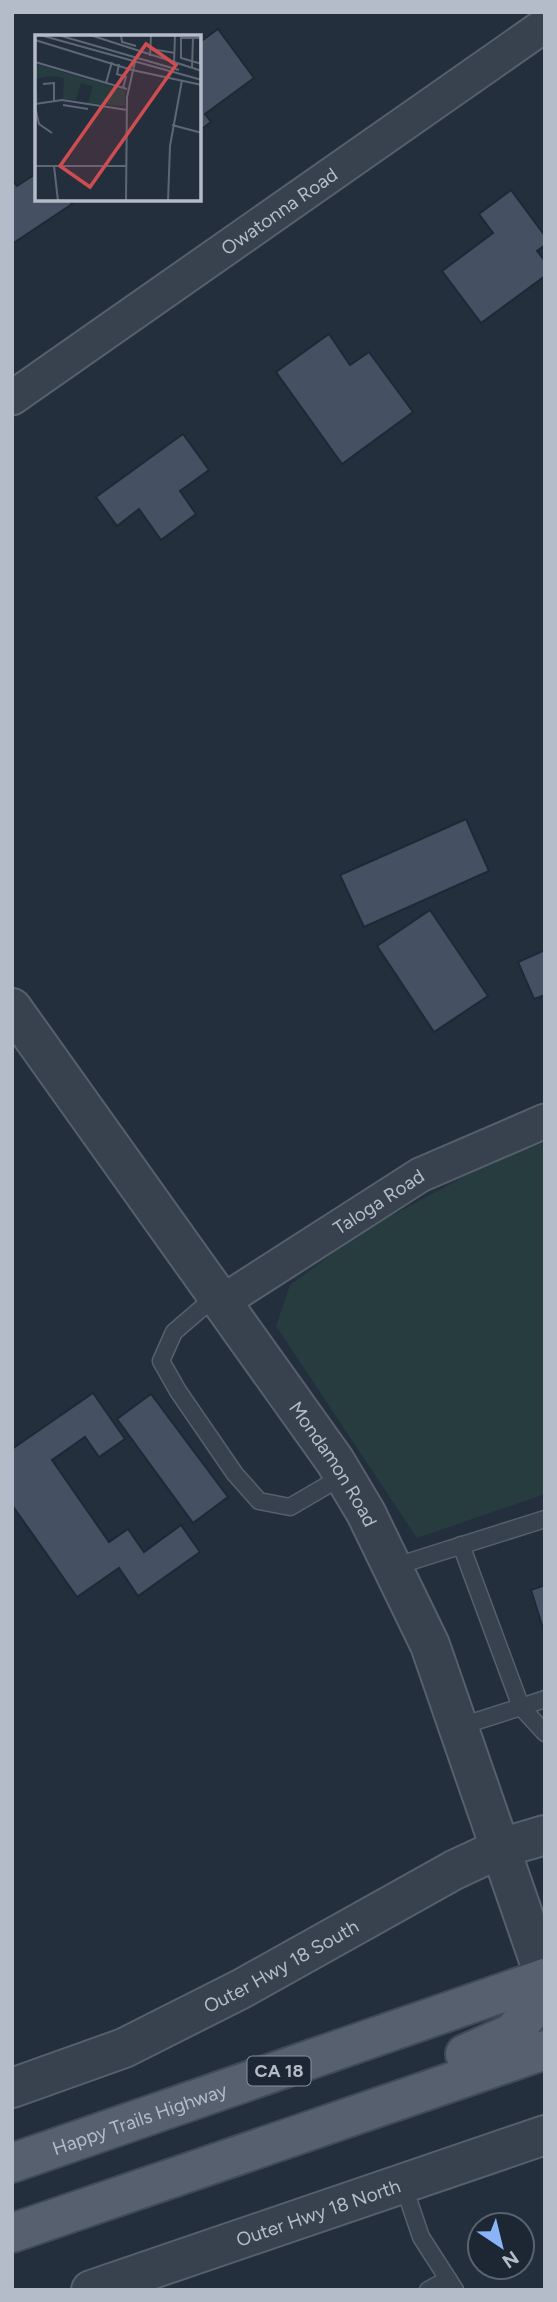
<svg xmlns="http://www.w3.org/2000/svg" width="557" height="2302" font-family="Figtree,sans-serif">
  <rect width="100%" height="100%" fill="#242f3e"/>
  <!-- green -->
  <path fill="#263c3f" d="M545 1142V1494L417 1538 276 1326 290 1285 363 1231 478 1169Z"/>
  <!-- building -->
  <g fill="#455162" stroke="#1f2835" stroke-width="2">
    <path d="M218 29 254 78 205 114 211 122 200 130V42Z"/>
    <path d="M37 173V200H69L72 204 12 244V180L17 186Z"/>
    <path d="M511 190 545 236V245L537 251 545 261V276L481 323 442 271 493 233 479 214Z"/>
    <path d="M329 334 350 365 369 352 413 412 342 464 276 372Z"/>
    <path d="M183 434 209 470 180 491 196 514 161 540 139 509 117 526 96 497Z"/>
    <path d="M466 819 489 871 364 927 340 875Z"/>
    <path d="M430 910 488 996 434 1032 377 946Z"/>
    <path d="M545 950V995L534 999 518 962Z"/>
    <path d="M93 1393 125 1439 99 1457 85 1437 52 1460 109 1542 128 1529 144 1552 181 1525 200 1552 138 1596 119 1568 77 1597 12 1505V1449Z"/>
    <path d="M151 1394 228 1497 193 1523 117 1419Z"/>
    <path d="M545 1585V1635L531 1590Z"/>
  </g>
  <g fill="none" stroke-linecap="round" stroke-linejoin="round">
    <!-- service casing -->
    <g stroke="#565f6c" stroke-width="19">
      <g id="service">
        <path d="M217 1295 174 1332 161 1361 178 1391 235 1474 259 1501 290 1507 343 1476"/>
        <path d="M461 1545 521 1707 545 1699"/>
        <path d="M393 1567 545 1519"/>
        <path d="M458 1727 521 1707 545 1733"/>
        <path d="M403 2184 421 2237 455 2290"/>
        <path d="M428 2290 448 2279"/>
      </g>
    </g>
    <!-- minor casing -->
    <g stroke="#565f6c" stroke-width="37">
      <g id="minor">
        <path id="s1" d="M12 398 545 25"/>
        <path id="s2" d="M222 1302 420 1175 545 1121"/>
      </g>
    </g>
    <!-- tertiary casing -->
    <g stroke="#565f6c" stroke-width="42">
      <g id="tertiary">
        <path id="s3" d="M12 1008 335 1461 366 1513 430 1645 545 1978"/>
        <path id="s4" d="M12 2088 124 2048 241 1989 454 1870 501 1848 545 1835"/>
        <path id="s5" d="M91 2290 545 2135"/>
      </g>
    </g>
    <!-- primary casing -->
    <g stroke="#414a57" stroke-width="42">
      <g id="primary">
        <path d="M465 2054 512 2033 533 2009 545 1978"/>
        <path id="s6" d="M12 2163 545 1978"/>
        <path d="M12 2233 545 2050"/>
      </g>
    </g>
    <!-- service -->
    <use href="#service" stroke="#38414e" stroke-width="16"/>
    <!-- minor -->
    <use href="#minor" stroke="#38414e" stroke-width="33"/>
    <!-- tertiary -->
    <use href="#tertiary" stroke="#38414e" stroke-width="38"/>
    <!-- primary -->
    <use href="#primary" stroke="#56606e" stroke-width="38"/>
  </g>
  <g text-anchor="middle" stroke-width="6" stroke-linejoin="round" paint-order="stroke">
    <!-- shield labels -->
    <rect fill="#1d2633" stroke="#878f9c" stroke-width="2" x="247.5" y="2056.5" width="63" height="29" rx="5"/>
    <g font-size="18" font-weight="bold" fill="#b4bcc9">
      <text x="279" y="2077">CA 18</text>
    </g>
    <!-- street labels -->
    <g font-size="19" fill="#b4bcc9" stroke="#1d2633">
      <text dy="7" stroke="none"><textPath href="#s1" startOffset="326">Owatonna Road</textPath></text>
      <text dy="7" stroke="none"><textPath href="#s2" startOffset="186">Taloga Road</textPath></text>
      <text dy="7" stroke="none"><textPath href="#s3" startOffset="558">Mondamon Road</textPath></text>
      <text dy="7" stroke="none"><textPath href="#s4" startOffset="296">Outer Hwy 18 South</textPath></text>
      <text dy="7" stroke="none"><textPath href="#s6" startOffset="135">Happy Trails Highway</textPath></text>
      <text dy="7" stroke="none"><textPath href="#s5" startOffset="240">Outer Hwy 18 North</textPath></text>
    </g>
  </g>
  <!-- overview -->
  <g transform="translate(35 35)">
    <rect width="166" height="166" fill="#242f3e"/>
    <path d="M0 29 90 55V71L53 68 58 51 46 48 41 65 28 64 29 43 16 41 0 44 4 66 0 67Z" fill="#263c3f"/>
    <path fill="none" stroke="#5e6776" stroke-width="2" d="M5 0 167 45M23 0 144 35M55 0 167 36M86 0 87 7 101 11M167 3H146V23L167 29M0 5 97 35 167 50M116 14 140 18M115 21 116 0M0 27 92 54M139 28 140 0M84 29 82 39 91 42 88 53M165 29V3M157 33 158 3M71 48 77 27M8 49 19 48V66M0 69 27 65 92 75M28 70 53 74M0 72 4 89 17 98M137 90 167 98M0 131H92M19 131 23 166M91 166 92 62 100 27M133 166 135 111 147 45"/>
    <path fill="#ce4d50" fill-opacity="0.15" stroke="#ce4d50" stroke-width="3.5" d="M111 9 141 30 55 152 25 131Z"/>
    <rect width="166" height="166" fill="none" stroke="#b4bcc9" stroke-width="3.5"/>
  </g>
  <!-- border -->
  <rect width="557" height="2302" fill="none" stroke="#b4bcc9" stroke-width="28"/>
  <!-- north arrow -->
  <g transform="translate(501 2246) rotate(145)"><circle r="33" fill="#1d2633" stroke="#59626f" stroke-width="2"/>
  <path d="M0-5L12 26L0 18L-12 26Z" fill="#8ab4f8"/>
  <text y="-10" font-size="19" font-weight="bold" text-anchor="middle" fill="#b4bcc9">N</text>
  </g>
</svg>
